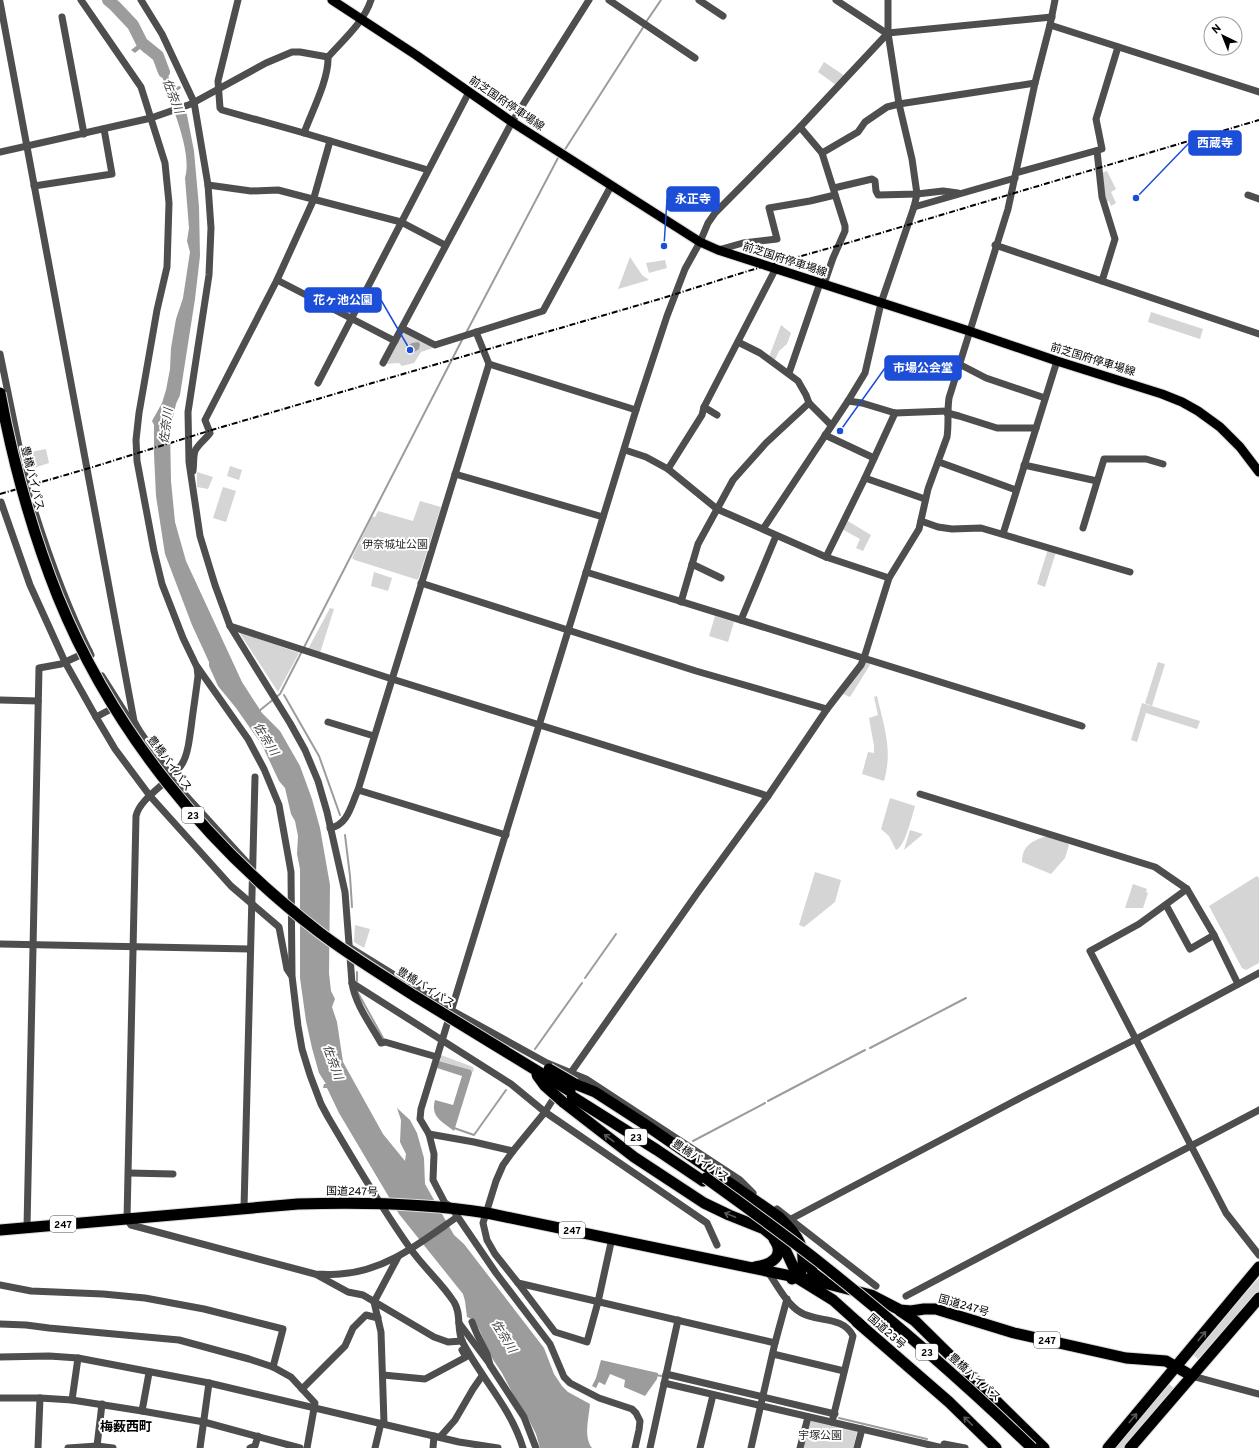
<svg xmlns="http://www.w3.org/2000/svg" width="1259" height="1448" font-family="Overpass,'Noto Sans JP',sans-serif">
  <rect width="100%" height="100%" fill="#fff"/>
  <!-- green -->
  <g fill="#d5d5d5">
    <path d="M824 62 845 76 836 85 818 72Z"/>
    <path d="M1107 171 1116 189 1111 192 1116 203 1111 206 1109 201 1104 203 1101 173Z"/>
    <path d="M630 257 642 275 649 280 618 289Z"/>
    <path d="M665 260 667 268 649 273 646 263Z"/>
    <path d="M1151 312 1203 329 1200 339 1148 322Z"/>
    <path d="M781 325 791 333 787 344 779 351 774 362 769 357Z"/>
    <path d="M402 332H406L433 348 421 352 414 363 402 366 399 363 385 364Z"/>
    <path d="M46 449 49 463 28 470 25 453Z"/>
    <path d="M230 466 242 470 239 480 227 476Z"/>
    <path d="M197 472 213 477 208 489 197 487Z"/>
    <path d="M223 487 236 491 226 522 213 518Z"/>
    <path d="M420 501 441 507 418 580 355 560 352 558 372 517H375L378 511 413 521Z"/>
    <path d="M846 520 871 535 863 551 856 548 860 539 842 529Z"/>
    <path d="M1048 549 1056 552 1045 587 1037 584Z"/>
    <path d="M374 572 392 578 388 591 371 586Z"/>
    <path d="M330 608 334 609 320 653 308 649Z"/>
    <path d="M715 616 734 622 728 642 709 636Z"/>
    <path d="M239 632 299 653 278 692Z"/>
    <path d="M866 660 869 661 870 665 850 697 843 694Z"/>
    <path d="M1158 662 1165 664 1152 706 1145 703Z"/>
    <path d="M877 696C884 727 893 749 884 781L862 774 868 752 874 753V746L869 718 878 715 874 697Z"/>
    <path d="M1142 703 1200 721 1197 729 1146 713 1137 742 1131 740Z"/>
    <path d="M890 798 915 806C912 816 905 847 896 850L889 836 881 829Z"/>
    <path d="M910 830 923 834 904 850Z"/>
    <path d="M1048 836 1064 841 1069 845 1065 858 1051 874 1022 862C1022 845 1033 840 1048 836Z"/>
    <path d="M815 872 841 880 835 902 804 927 799 925Z"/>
    <path d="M1257 876 1259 878V963L1246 970 1242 968 1209 906Z"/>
    <path d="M1133 884 1147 889 1146 892 1148 893 1143 908H1125Z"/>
    <path d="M355 925 370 929 364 948 354 942Z"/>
    <path d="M441 1055 473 1067 474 1070 472 1073 471 1070 440 1061Z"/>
    <path d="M1259 1278V1293L1198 1359 1191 1353Z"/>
    <path d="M1168 1383 1176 1390 1123 1448H1113Z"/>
    <path d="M812 1420 856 1430 857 1432 853 1448H802L810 1421Z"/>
  </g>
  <!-- water -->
  <g fill="#9c9c9c">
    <path d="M144 40 148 45 150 43 174 87 180 86 181 88 177 91 187 115 194 151 199 207 200 256 195 299 180 395 176 404 170 430 171 481 175 522 186 561 242 682 262 713 280 731 300 766 312 799 320 828 330 885 329 973 331 991 335 999 332 1007 337 1022 343 1062 383 1134 405 1161 406 1154 400 1142 401 1120 397 1108 410 1120 417 1133 424 1158 425 1184 454 1235 464 1244 544 1348 554 1374 562 1386 568 1392 590 1404C589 1418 583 1436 592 1448H540L536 1434 526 1414 518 1404 502 1373 492 1358 479 1329 474 1320 467 1317 465 1301 463 1294 399 1214 339 1113 327 1088H323L324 1084H326L319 1073 312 1048 306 1021 300 978V869L297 854 298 836 295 821 291 814 285 788 279 781 262 745 236 708 218 686 209 666V662L192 625 165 554 156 496 154 454V425L152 421 162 403 166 390 170 369 171 348 176 319 183 298 190 252 187 241 189 228 185 178C193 151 170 103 162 76 160 71 160 63 157 58 156 56 153 53 151 51L144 53 141 48 135 53 131 50Z"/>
    <path d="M418 342 420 344 419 349 411 354 407 353 408 346 412 343Z"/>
    <path d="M439 1061 471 1070 472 1073 454 1131C443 1122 430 1117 435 1100L453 1105 462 1076 437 1068Z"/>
    <path d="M601 1360 658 1373 657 1379 645 1396 624 1387 625 1380 610 1374 605 1385 599 1382 596 1388 592 1386 596 1378Z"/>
  </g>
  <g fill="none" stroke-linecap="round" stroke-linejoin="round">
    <!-- stream -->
    <g stroke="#9c9c9c" stroke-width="2">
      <path d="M646 22 661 0"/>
      <path d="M564 151 644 26"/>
      <path d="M466 333 559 156"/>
      <path d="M284 695 319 756 340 815"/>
      <path d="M259 711 280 694 463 338"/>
      <path d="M345 835 350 876 352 907"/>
      <path d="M357 972V981"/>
      <path d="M585 978 616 934"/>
      <path d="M358 990V993L383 1038"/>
      <path d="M870 1048 966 998"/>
      <path d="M535 1049 582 983"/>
      <path d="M768 1101 865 1050"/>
      <path d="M454 1128 474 1135 506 1090"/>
      <path d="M693 1141 765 1103"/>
      <path d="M655 1375 662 1376"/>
      <path d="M839 1418 927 1439"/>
    </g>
    <!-- river -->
    <path stroke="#9c9c9c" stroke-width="12" d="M108 0 115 6 133 25 142 43 158 56 164 72"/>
    <!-- major casing -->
    <g stroke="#dbdbdb" stroke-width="11">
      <path id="major" d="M332 0 416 55 512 122 700 242 718 250 969 331 1057 361 1162 394 1182 402 1198 411 1220 427 1240 447 1259 472"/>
    </g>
    <!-- highway casing -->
    <g stroke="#dbdbdb" stroke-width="13">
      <g id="highway">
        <path d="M575 1084 595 1092 643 1123 779 1217C793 1231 804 1242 803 1262 803 1270 799 1276 792 1279"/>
        <path d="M568 1094 657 1150 703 1181"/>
        <path d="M563 1102 634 1157 704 1203 729 1215 764 1229 776 1239 784 1247 799 1279 833 1300 863 1327"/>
        <path d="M0 1230 298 1204C361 1202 425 1203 487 1213L781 1274 820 1282 871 1295 900 1310 911 1311 924 1309H936L1014 1333 1126 1358 1166 1361 1192 1376"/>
        <path d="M805 1253 813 1273 824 1281"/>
        <path d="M755 1267C771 1265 786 1256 774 1239"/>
        <path d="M900 1311 915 1321 1044 1448"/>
        <path d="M857 1322 949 1402 996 1448"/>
        <path d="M1108 1448 1259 1267"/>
        <path d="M1130 1448 1259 1298"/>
      </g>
    </g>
    <!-- minor -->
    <g stroke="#4e4e4e" stroke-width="7">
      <path d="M81 0 141 87 165 163 169 203 167 267 157 310 139 413 136 440 137 461 154 551 162 584 183 638 196 665 248 739 264 769 279 805 291 872 292 976 298 1026 302 1049 310 1075 321 1104 328 1117C354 1161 380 1206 410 1248 423 1267 442 1283 454 1302 462 1314 456 1331 463 1343 482 1379 511 1408 523 1448"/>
      <path d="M141 0 162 34 194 102 208 185 211 228 209 275 188 412 189 462 200 536 215 585 230 626 290 723 305 750 318 781 327 812 345 892 352 983C355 1004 371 1025 381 1043L385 1042 437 1057"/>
      <path d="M238 0 218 81 220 108 222 110 304 133 428 170"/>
      <path d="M609 0 695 58"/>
      <path d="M699 0 723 16"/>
      <path d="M836 0 883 31 888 33 1052 17"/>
      <path d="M0 2 134 721C144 742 163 758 170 778L252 868"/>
      <path d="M62 17 84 134"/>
      <path d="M1050 25 1259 92"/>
      <path d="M800 127 822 153 845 226V231L833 258 824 284"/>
      <path d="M304 133C312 111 329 79 328 57 343 40 364 22 371 0"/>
      <path d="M1097 151 1102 197 1115 239 1102 281"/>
      <path d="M0 152 151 118 191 104 266 63 292 52H300L328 57"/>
      <path d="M822 153 858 132 865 122 887 107 899 104 1035 83"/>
      <path d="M1016 173 1102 149 1096 119 1118 47"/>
      <path d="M208 185 251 191 278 190 401 222 445 245"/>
      <path d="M34 186 112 174 104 129"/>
      <path d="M834 188 872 179 875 181 876 191 878 195 917 194 943 191 958 193"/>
      <path d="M1248 195 1259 199"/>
      <path d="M914 207 1015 178"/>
      <path d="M995 245 1259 334"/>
      <path d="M718 250 743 243 777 239 769 208 810 201 835 195"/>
      <path d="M277 280 395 341"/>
      <path d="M402 328 435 345 543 311 611 186"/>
      <path d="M738 342 760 353 798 381 806 395 809 403 831 425"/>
      <path d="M0 354 29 495"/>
      <path d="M383 363 512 122 589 0"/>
      <path d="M489 364 636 410"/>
      <path d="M959 364 986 378 1045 398"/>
      <path d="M789 373 820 283"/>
      <path d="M318 383 469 92"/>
      <path d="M848 401 862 403 895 413 947 411"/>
      <path d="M704 407 717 415"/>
      <path d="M947 413 959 416 997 428H1036"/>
      <path d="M825 435 874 458"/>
      <path d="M625 450 646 457 668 469 717 509 826 557 889 578"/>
      <path d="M939 462 1016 490"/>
      <path d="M1024 465 1097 481"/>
      <path d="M668 469 702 415 704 407 776 268"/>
      <path d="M193 471C194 465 193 457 195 451 198 444 206 439 210 433L205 420 277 280 313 201 330 141"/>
      <path d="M455 474 603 517"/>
      <path d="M865 478 925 499"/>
      <path d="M1 502 30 585 65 662 96 717 117 706"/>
      <path d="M33 506C49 557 67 607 91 655"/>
      <path d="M921 521 938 527 952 529 981 528 1130 572"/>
      <path d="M1083 528 1104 459H1146L1163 464"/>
      <path d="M763 529 848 401 865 373 881 303 914 207 917 194 912 159 899 104 888 33V0"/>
      <path d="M1003 534 1057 361"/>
      <path d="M826 557 865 478 895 413"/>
      <path d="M692 564 721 578"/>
      <path d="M586 572 1082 726"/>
      <path d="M421 583 696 671 827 709"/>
      <path d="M681 602 698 544 733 480 766 443 809 403"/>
      <path d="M741 620 776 536"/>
      <path d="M230 626 392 679 768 796"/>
      <path d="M197 667 198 676C196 693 193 711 191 728 189 739 189 753 182 764 172 781 140 797 136 816L127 1219 131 1225 315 1274C323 1274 332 1275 340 1274 386 1271 421 1242 457 1217"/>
      <path d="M102 676 133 725"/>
      <path d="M0 700 38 701"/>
      <path d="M96 717 115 749 150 796 231 886 279 927 287 969 291 975"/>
      <path d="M328 722 374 736"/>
      <path d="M358 790 506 835"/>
      <path d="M920 794 1155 867 1187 889 1214 935 1238 984"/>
      <path d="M330 828C348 825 351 805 358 790L489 364 476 332"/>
      <path d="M1187 889 1139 924 1090 951 1226 1213 1259 1255"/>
      <path d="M1166 905 1190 949 1214 935"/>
      <path d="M0 944 250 949"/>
      <path d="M349 947 451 1010 547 1063 586 1079 740 1180 753 1193"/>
      <path d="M352 983 511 1084 545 1112 513 1151 503 1165 496 1181 483 1223 487 1240 495 1254 518 1283 775 1343"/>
      <path d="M565 1081 698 892 768 796 827 709 861 665 864 658 889 578 919 529 928 489 947 437C949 424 947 411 949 398L1008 209 1035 83 1050 25 1055 0"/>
      <path d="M557 1093 545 1112 707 1223 717 1245"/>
      <path d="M429 1134 474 1142 513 1151"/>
      <path d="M129 1173 173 1174"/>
      <path d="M244 1208 255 777"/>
      <path d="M777 1209 876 1286"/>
      <path d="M791 1219 1022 1097 1136 1039 1259 973"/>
      <path d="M27 1227 39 668 61 664 89 651"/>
      <path d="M317 1275 348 1292 363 1295 434 1337 448 1342 462 1341"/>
      <path d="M770 1275C779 1288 787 1304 800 1312 816 1323 843 1315 853 1336L832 1422"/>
      <path d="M518 1283 555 1332 587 1342 598 1302 612 1238"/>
      <path d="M0 1285 31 1291 103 1294 145 1298 204 1309 283 1329 273 1367"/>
      <path d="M906 1296 1259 1110"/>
      <path d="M472 1322 477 1334 487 1354 490 1365 524 1417 536 1448"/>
      <path d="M459 1323 489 1363"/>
      <path d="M0 1324 26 1325 49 1328 179 1340 249 1359 273 1367 291 1377 315 1403 307 1448"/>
      <path d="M773 1354 844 1371"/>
      <path d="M0 1357 49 1356 78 1358 209 1383 459 1442 498 1448"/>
      <path d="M666 1374 835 1414"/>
      <path d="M383 1375 425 1379 466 1357 462 1350"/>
      <path d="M1192 1376 1259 1394"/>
      <path d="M664 1383 943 1448"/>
      <path d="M302 1389 345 1346 353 1328 366 1315 378 1318"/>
      <path d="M0 1398H40L72 1400 142 1411 204 1422 300 1448"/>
      <path d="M72 1400 78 1358"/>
      <path d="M142 1411 149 1373"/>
      <path d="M384 1423 381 1332 374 1302 398 1257"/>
      <path d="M440 1437 455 1420 473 1389 482 1376"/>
      <path d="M97 1446 102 1404"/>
      <path d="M38 1448 40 1398"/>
      <path d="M68 1448 97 1446 113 1448"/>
      <path d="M200 1448 209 1383"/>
      <path d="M250 1448 255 1446 258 1436"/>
      <path d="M375 1448 381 1423"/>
      <path d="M433 1448 434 1436"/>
      <path d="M635 1448 639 1430 640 1421 636 1413 632 1409 599 1398 570 1383 564 1377 550 1344 496 1273 451 1207 445 1203 433 1180 434 1154 429 1134 420 1119 421 1109 636 410 667 316 685 269 700 242 708 223 715 213 800 127 888 33"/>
      <path d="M650 1448 678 1320"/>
      <path d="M700 1448 713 1395"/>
      <path d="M751 1448 775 1343 787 1299"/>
      <path d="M800 1448 808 1417"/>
      <path d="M857 1448 862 1429"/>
      <path d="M943 1448 944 1444 965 1448"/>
    </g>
    <!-- major -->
    <use href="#major" stroke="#000" stroke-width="9"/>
    <!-- highway -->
    <use href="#highway" stroke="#000" stroke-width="11"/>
    <!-- rail -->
    <path stroke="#000" stroke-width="2" stroke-dasharray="6 2 1 2" stroke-linecap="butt" d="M0 494 93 467 215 429 663 298 748 271 844 244 1259 120"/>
    <!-- highway-bridge casing -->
    <g stroke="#dbdbdb" stroke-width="13" stroke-linecap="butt">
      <g id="highway-bridge">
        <path d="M0 393C13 463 32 532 58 597 112 730 206 845 319 932 349 955 382 975 413 995 465 1027 518 1059 570 1091"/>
        <path d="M549 1069 575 1084"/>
        <path d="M537 1075 545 1086 563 1102"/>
        <path d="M706 1178C743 1205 781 1232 818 1261 892 1320 964 1382 1032 1448"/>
      </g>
    </g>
    <!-- highway-bridge -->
    <use href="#highway-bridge" stroke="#000" stroke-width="11"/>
  </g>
  <!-- one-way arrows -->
  <defs><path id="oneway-shaft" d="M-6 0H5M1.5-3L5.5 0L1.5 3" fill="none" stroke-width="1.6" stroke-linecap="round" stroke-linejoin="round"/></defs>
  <g stroke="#595959">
    <use href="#oneway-shaft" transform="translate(609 1138) rotate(-143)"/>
    <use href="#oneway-shaft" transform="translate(730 1215) rotate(-158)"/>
    <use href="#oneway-shaft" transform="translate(1202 1336) rotate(-50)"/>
    <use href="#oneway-shaft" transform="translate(1133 1418) rotate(-50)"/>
    <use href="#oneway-shaft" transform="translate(968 1421) rotate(-136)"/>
  </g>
  <g text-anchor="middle" stroke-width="4" stroke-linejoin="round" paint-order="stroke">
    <!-- shield labels -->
    <g fill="#fff" stroke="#4c4c4c" stroke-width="1">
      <rect x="182" y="807" width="22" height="16" rx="3"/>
      <rect x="625" y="1129" width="22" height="16" rx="3"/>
      <rect x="50" y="1216" width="26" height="16" rx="3"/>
      <rect x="559" y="1222" width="26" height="16" rx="3"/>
      <rect x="1034" y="1332" width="26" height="16" rx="3"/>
      <rect x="916" y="1344" width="22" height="16" rx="3"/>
    </g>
    <g font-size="10" font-weight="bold" fill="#000">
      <text x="193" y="819">23</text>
      <text x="636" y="1141">23</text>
      <text x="63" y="1228">247</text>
      <text x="572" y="1234">247</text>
      <text x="1047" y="1344">247</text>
      <text x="927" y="1356">23</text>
    </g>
    <!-- street labels -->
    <g font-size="11" fill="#000" stroke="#fff">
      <text transform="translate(507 103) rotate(34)" y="4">前芝国府停車場線</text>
      <text transform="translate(785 259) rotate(18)" y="4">前芝国府停車場線</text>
      <text transform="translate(1093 359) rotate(17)" y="4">前芝国府停車場線</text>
      <text transform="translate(33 478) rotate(76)" y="4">豊橋バイパス</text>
      <text transform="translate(170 763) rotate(53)" y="4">豊橋バイパス</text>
      <text transform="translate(426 987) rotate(32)" y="4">豊橋バイパス</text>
      <text transform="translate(701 1160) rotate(34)" y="4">豊橋バイパス</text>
      <text transform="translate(352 1191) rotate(1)" y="4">国道247号</text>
      <text transform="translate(964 1305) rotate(16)" y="4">国道247号</text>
      <text transform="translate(887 1331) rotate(41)" y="4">国道23号</text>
      <text transform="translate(975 1377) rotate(42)" y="4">豊橋バイパス</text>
    </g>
    <!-- park labels -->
    <g font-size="11" fill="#2c2c2c" stroke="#fff">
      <text x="395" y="548">伊奈城址公園</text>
      <text x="820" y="1439">宇塚公園</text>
    </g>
    <!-- water labels -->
    <g font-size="12" font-style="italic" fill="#3d3d3d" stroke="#fff">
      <text transform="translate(173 96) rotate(69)" y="4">佐奈川</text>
      <text transform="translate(166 426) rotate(-83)" y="4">佐奈川</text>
      <text transform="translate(266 739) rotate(58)" y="4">佐奈川</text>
      <text transform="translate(333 1062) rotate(70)" y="4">佐奈川</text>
      <text transform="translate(504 1336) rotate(59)" y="4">佐奈川</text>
    </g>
    <!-- quarter labels -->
    <g font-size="13" font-weight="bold" fill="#000" stroke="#fff">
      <text x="126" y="1431">梅薮西町</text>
    </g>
  </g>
  <!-- callouts -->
  <path fill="none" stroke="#1d4ed8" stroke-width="1.5" d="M1136 198L1189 143M664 246L667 199M410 350L381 300M840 431L885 368"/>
  <g fill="#1d4ed8" stroke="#fff" stroke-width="1.5">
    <circle cx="1136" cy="198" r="4"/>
    <circle cx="664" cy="246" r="4"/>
    <circle cx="410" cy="350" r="4"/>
    <circle cx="840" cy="431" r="4"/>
  </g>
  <g fill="#1d4ed8" stroke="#1d4ed8" stroke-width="1.5">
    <rect x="1189" y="131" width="52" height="24" rx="4"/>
    <rect x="667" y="187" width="52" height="24" rx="4"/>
    <rect x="305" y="288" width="76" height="24" rx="4"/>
    <rect x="885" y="356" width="76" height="24" rx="4"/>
  </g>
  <g font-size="12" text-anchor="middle" font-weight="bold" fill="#fff">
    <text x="1215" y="147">西蔵寺</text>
    <text x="693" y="203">永正寺</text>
    <text x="343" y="304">花ヶ池公園</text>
    <text x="923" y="372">市場公会堂</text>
  </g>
  <!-- north arrow -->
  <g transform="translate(1223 36) rotate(317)"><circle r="19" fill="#ffffff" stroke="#999999"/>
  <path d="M0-3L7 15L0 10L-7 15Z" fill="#000000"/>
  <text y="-6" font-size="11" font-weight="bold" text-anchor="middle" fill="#000000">N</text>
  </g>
</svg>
